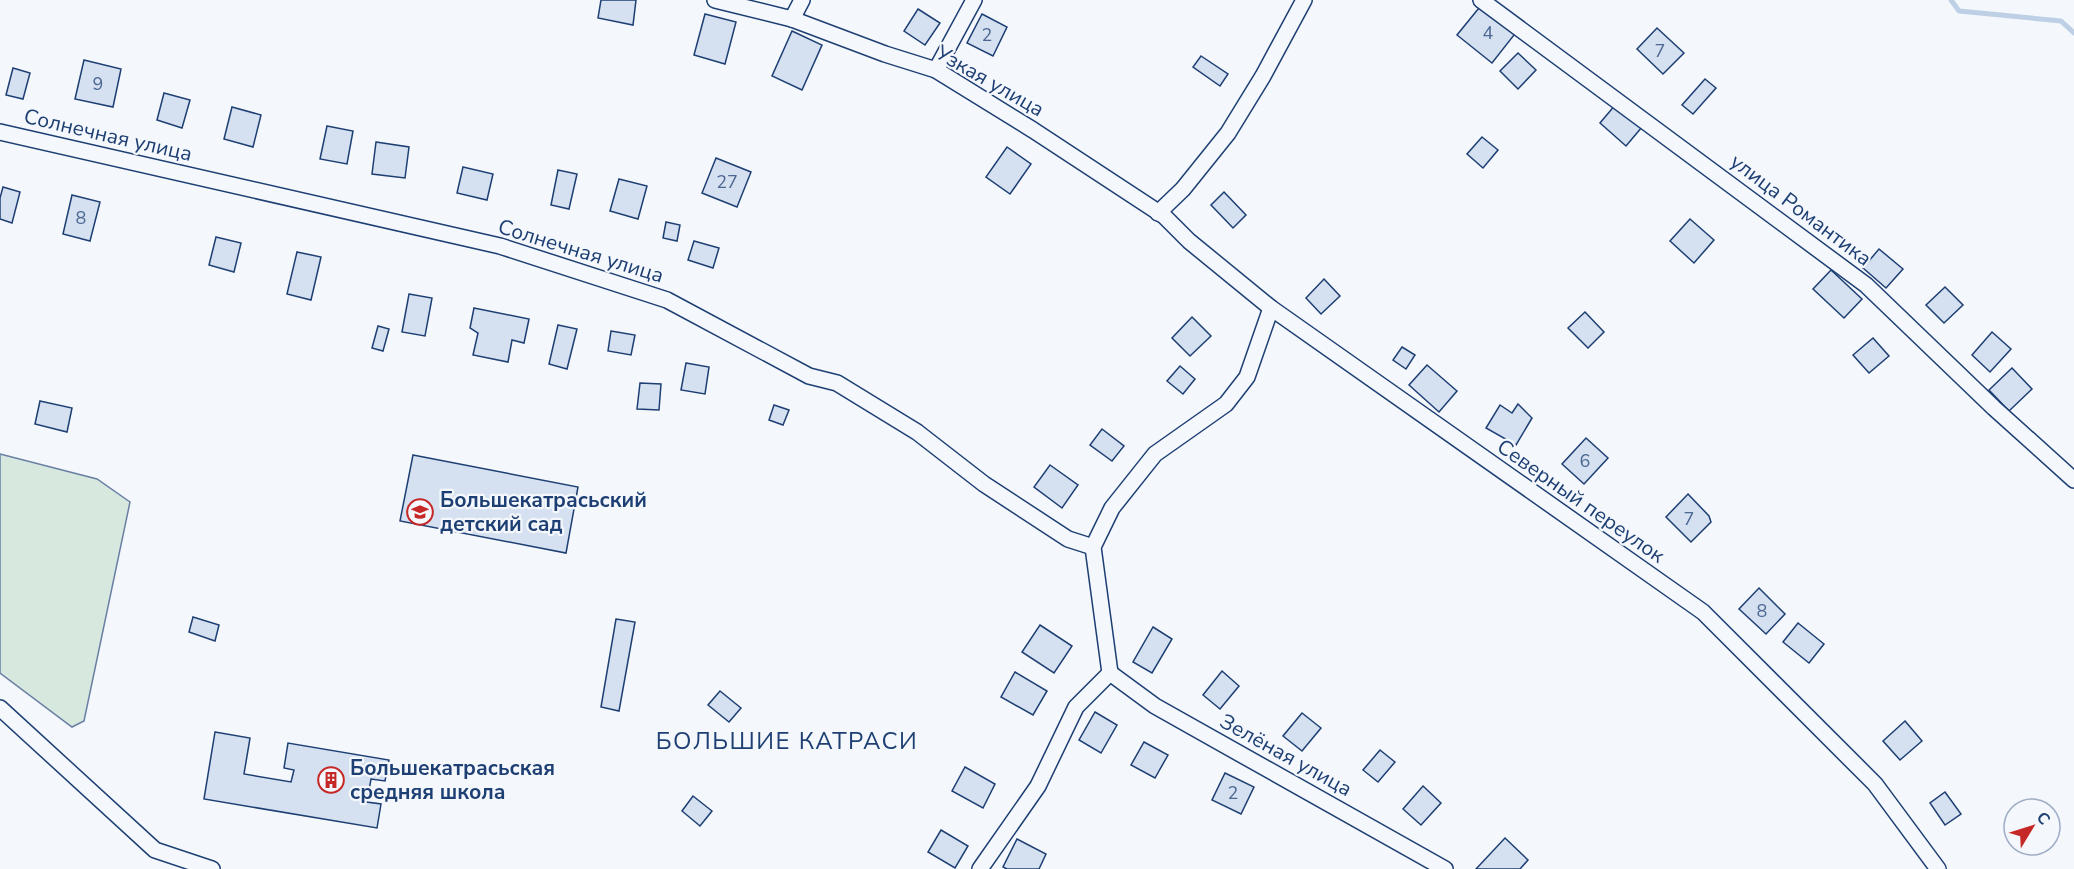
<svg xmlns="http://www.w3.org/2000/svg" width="2074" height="869" font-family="'Nunito Sans',sans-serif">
  <rect width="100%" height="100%" fill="#f4f7fb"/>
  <!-- green -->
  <path fill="#d7e8df" stroke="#687fa3" stroke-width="1.5" d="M0 454 97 479 130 502 84 721 72 727 0 673Z"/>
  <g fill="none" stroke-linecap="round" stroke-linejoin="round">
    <!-- stream -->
    <path stroke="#bed0e5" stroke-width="5" d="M1951 0 1959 11 2061 21 2074 33"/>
  </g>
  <!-- building -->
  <g fill="#d5e0f0" stroke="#1d3f73" stroke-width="1.5">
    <path d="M601 0H636L633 25 598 18Z"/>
    <path d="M1483 3 1518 30 1492 63 1457 35Z"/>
    <path d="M918 9 940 23 925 45 904 31Z"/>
    <path d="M705 14 736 22 725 64 694 55Z"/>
    <path d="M982 14 1007 27 993 56 967 43Z"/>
    <path d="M1657 28 1684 53 1663 74 1637 49Z"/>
    <path d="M792 31 822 45 802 90 772 76Z"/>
    <path d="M1518 53 1536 70 1518 89 1500 71Z"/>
    <path d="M1201 56 1228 74 1220 86 1193 67Z"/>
    <path d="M84 60 121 69 113 107 75 99Z"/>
    <path d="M13 68 30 73 23 99 6 95Z"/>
    <path d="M1705 79 1716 88 1693 114 1682 105Z"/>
    <path d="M164 93 190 100 182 128 157 120Z"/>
    <path d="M1616 104 1642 127 1626 146 1600 123Z"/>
    <path d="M232 107 261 115 253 147 224 139Z"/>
    <path d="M327 126 353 131 347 164 320 159Z"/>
    <path d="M1482 137 1498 150 1483 168 1467 154Z"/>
    <path d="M376 142 409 147 405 178 372 174Z"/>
    <path d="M1007 147 1031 164 1010 194 986 177Z"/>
    <path d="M716 158 751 172 737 207 702 193Z"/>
    <path d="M463 167 493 174 487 200 457 193Z"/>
    <path d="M558 170 577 174 569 209 551 205Z"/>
    <path d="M619 179 647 186 638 219 610 211Z"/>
    <path d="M3 187 20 192 12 223 0 219V198Z"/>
    <path d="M1224 192 1246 215 1233 228 1211 205Z"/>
    <path d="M72 195 100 202 90 241 63 234Z"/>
    <path d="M1690 219 1714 240 1694 263 1670 241Z"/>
    <path d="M666 222 680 225 677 241 663 238Z"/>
    <path d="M216 237 241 243 234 272 209 265Z"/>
    <path d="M694 241 719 248 713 268 688 260Z"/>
    <path d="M1879 249 1903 269 1886 288 1863 268Z"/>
    <path d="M297 252 321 257 311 300 287 294Z"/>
    <path d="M1831 270 1862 299 1844 318 1813 289Z"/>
    <path d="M1324 279 1340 296 1321 314 1306 298Z"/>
    <path d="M1945 287 1963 305 1944 323 1926 305Z"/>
    <path d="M409 294 432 298 425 336 402 332Z"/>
    <path d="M474 308 529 319 524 343 512 340 508 362 473 355 478 333 470 328Z"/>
    <path d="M1585 312 1604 332 1588 348 1568 328Z"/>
    <path d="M1192 317 1211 336 1190 356 1172 338Z"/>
    <path d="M558 325 577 329 567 369 549 364Z"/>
    <path d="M378 326 389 329 383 351 372 348Z"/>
    <path d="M611 331 635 335 631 355 608 351Z"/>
    <path d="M1992 332 2011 349 1990 372 1972 355Z"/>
    <path d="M1873 338 1889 356 1869 373 1853 355Z"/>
    <path d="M1402 347 1415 355 1406 369 1393 360Z"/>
    <path d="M686 363 709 367 705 394 681 390Z"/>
    <path d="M1427 365 1457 391 1439 412 1409 385Z"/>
    <path d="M1180 366 1195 379 1183 394 1167 381Z"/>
    <path d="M2012 368 2032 389 2009 411 1989 390Z"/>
    <path d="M640 383 661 384 659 410 637 409Z"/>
    <path d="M40 401 72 408 67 432 35 424Z"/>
    <path d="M1518 404 1532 418 1516 445 1486 428 1500 405 1512 413Z"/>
    <path d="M774 405 789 410 783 425 769 420Z"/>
    <path d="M1102 429 1124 446 1112 461 1090 445Z"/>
    <path d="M1586 438 1608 458 1584 484 1562 464Z"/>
    <path d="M413 455 578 487 566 553 400 521Z"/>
    <path d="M1050 465 1078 485 1062 508 1034 487Z"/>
    <path d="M1688 494 1709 516 1711 522 1691 542 1666 517Z"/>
    <path d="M1759 588 1785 614 1766 634 1739 609Z"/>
    <path d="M193 617 219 625 215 641 189 632Z"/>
    <path d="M616 619 635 622 619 711 601 707Z"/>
    <path d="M1798 623 1824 644 1809 663 1783 642Z"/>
    <path d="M1040 625 1072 646 1054 673 1022 652Z"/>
    <path d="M1153 627 1172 639 1152 673 1133 662Z"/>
    <path d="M1222 671 1239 686 1220 709 1203 695Z"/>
    <path d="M1015 672 1047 691 1033 715 1001 697Z"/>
    <path d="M720 691 741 708 729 722 708 705Z"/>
    <path d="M1095 712 1117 725 1101 753 1079 740Z"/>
    <path d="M1302 713 1321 728 1302 751 1283 736Z"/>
    <path d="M1905 721 1922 741 1900 760 1883 741Z"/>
    <path d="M215 732 250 738 244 774 291 782 294 770 284 768 288 743 389 760 385 781 371 779 367 802 381 804 377 828 204 799Z"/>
    <path d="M1144 742 1168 755 1155 778 1131 765Z"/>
    <path d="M1380 750 1395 762 1378 782 1363 770Z"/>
    <path d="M965 767 995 784 983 808 952 791Z"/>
    <path d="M1225 773 1254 787 1241 814 1212 800Z"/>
    <path d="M1423 786 1441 803 1421 825 1403 809Z"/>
    <path d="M1945 792 1961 814 1945 825 1930 803Z"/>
    <path d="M693 796 712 811 700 826 682 811Z"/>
    <path d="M941 830 968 846 955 868 928 852Z"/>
    <path d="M1505 838 1528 860 1520 869H1476Z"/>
    <path d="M1017 839 1046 854 1039 869H1007L1003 867Z"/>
  </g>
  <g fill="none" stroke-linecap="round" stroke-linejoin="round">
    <!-- minor casing -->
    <g stroke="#1d3f73" stroke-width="18">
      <g id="minor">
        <path d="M715 0 792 19 885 54 936 70 1033 130 1164 216 1189 241 1271 308 1703 612 1875 784 1938 869"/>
        <path d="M1481 0 1866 285 1994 408 2074 480"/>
        <path d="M792 19 802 0"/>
        <path d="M936 70 974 0"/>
        <path d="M0 132 500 246 667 300 809 376 837 383 917 432 984 484 1068 539 1093 547"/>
        <path d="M1158 213 1183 189 1228 133 1263 76 1304 0"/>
        <path d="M1110 673 1155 706 1445 869"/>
        <path d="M0 708 155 850 212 869"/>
        <path d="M980 869 1038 786 1076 707 1110 673 1093 547 1112 508 1155 454 1226 404 1247 377 1271 308"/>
      </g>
    </g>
    <!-- minor -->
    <use href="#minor" stroke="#f4f7fb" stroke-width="15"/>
  </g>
  <!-- icons -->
  <defs>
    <g id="school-ring" transform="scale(1.35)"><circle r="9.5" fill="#f4f7fb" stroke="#c62828" stroke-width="1.5"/><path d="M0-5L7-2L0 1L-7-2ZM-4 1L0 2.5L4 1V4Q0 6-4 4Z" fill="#c62828"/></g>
    <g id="building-ring" transform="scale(1.35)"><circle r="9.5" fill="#f4f7fb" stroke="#c62828" stroke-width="1.5"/><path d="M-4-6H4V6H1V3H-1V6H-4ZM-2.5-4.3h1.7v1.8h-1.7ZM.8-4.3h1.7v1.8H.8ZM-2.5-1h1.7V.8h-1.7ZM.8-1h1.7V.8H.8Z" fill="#c62828"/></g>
  </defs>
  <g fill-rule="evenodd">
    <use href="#school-ring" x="420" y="512"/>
    <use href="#building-ring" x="331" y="780"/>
  </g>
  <g text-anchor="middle" stroke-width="4.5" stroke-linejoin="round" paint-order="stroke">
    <!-- number labels -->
    <g font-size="18" fill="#4b6792">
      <text x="1488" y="39">4</text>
      <text x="987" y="41">2</text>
      <text x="1660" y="57">7</text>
      <text x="98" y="90">9</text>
      <text x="727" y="188">27</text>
      <text x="81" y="224">8</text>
      <text x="1585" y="467">6</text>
      <text x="1689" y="525">7</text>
      <text x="1762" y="617">8</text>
      <text x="1233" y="799">2</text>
    </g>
    <!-- street labels -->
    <g font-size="21" fill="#1d3f73" stroke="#f4f7fb">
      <text transform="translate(990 81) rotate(30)" y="7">Узкая улица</text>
      <text transform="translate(108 135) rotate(13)" y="7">Солнечная улица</text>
      <text transform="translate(1801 210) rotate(37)" y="7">улица Романтика</text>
      <text transform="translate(581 251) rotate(17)" y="7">Солнечная улица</text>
      <text transform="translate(1581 501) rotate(35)" y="7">Северный переулок</text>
      <text transform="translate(1286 755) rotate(29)" y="7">Зелёная улица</text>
    </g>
    <!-- poi labels -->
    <g font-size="21" font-weight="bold" fill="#1d3f73" stroke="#f4f7fb" text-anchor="start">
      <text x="440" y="507">Большекатрасьский<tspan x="440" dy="24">детский сад</tspan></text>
      <text x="350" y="775">Большекатрасьская<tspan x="350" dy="24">средняя школа</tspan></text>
    </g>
    <!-- quarter labels -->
    <g font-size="24" letter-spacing="1.5" fill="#1d3f73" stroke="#f4f7fb">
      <text x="787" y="749">БОЛЬШИЕ КАТРАСИ</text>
    </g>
  </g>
  <!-- north arrow -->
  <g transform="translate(2032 827) rotate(52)"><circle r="28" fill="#f4f7fb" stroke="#9eadc5" stroke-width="1.5"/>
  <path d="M0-4.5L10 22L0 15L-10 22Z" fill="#c62828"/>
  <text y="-9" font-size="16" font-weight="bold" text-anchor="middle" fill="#1d3f73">С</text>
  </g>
</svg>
